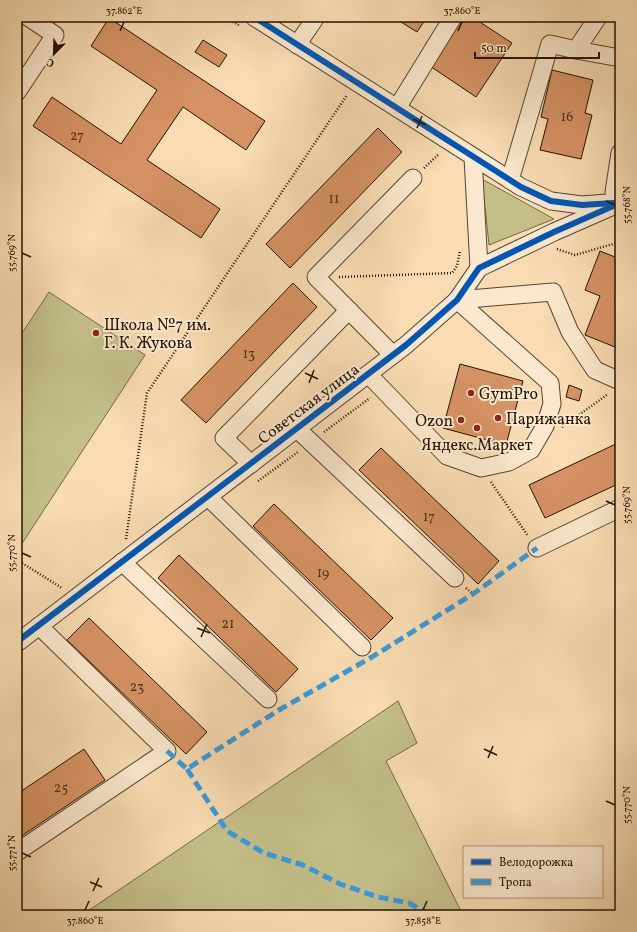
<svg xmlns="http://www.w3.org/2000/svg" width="637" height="932" font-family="Vollkorn,serif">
  <rect width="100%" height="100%" fill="#f9dcb3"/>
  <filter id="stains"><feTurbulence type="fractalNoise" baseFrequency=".005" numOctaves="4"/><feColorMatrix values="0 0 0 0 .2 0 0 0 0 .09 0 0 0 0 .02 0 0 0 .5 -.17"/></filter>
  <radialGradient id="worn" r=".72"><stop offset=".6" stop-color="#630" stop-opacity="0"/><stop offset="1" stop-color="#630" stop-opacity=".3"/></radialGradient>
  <!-- green -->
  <g fill="#c4bf89" stroke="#746844">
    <path d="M482 179 554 219 489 245Z"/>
    <path d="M49 292 145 355 23 542 17 538V341Z"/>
    <path d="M398 701 417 743 386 761 463 915H82Z"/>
  </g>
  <!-- building -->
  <g fill="#d59264" stroke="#241200">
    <path d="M17 17 23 21 17 31Z"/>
    <path d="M393 17H427L417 32Z"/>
    <path d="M463 17H472L512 43 476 97 430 66Z"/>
    <path d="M109 18 265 121 246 150 183 107 147 160 220 209 201 238 33 126 52 97 121 144 157 90 91 46Z"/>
    <path d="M203 40 227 55 219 67 195 52Z"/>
    <path d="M552 70 593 80 585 113 592 115 581 159 540 150 548 119 541 117Z"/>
    <path d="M378 128 402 152 290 268 266 244Z"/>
    <path d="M600 251 620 259V349L585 335 600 296 585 290Z"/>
    <path d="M293 283 317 307 206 423 181 400Z"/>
    <path d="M460 364 523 381 506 445 443 428Z"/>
    <path d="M569 385 582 390 579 401 566 397Z"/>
    <path d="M620 442V483L545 518 529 485Z"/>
    <path d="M381 448 499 561 478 584 359 470Z"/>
    <path d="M274 504 393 618 371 640 253 526Z"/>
    <path d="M179 555 298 669 276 692 158 578Z"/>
    <path d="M89 618 207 732 186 754 67 640Z"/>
    <path d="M84 749 105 780 17 839V794Z"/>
  </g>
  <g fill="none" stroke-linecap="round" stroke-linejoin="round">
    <!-- minor casing -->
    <g stroke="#59442d" stroke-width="19">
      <g id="minor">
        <path d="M254 17 521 187 551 201 582 205 607 203"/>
        <path d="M297 45 316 17"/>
        <path d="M576 50 620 58"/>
        <path d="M17 92 55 35 28 17"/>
        <path d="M397 108 453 17"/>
        <path d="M620 153 614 192 620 200"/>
        <path d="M473 157 479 268"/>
        <path d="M510 180 550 44 576 50 598 17"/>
        <path d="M457 300 553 292 570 332 595 370 620 381"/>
        <path d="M393 355 316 277 413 178"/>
        <path d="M368 374 447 456 481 468 509 462 531 450 545 426 552 404 550 383 457 300"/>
        <path d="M297 429 455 578"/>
        <path d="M251 464 224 438 349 310"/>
        <path d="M208 497 362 647"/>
        <path d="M537 548 620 508"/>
        <path d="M122 562 268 699"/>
        <path d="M17 643 406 345 457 300 479 268 554 232 620 203"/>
        <path d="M17 852 167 751 39 626"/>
      </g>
    </g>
    <!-- path -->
    <g stroke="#241200" stroke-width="2.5" stroke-dasharray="1 2" stroke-linecap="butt">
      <path d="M225 17 240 26"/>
      <path d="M424 168 439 154"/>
      <path d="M557 249 575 255 620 242"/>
      <path d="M339 277 452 273 457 266 460 251"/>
      <path d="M562 427 608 394"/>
      <path d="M324 432 370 398"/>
      <path d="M258 481 298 452"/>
      <path d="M491 482 528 536"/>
      <path d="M126 539 147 393 347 95"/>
      <path d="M17 560 62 588"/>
      <path d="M466 588 473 594"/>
    </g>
    <!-- minor -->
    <use href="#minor" stroke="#fbe8ce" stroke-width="17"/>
    <!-- quiet -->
    <g stroke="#3c9adc" stroke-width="5" stroke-dasharray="10 5" stroke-linecap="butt">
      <path d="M167 751 187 769 279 710 372 657 473 594 537 548"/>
      <path d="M187 769 227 831 264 853 303 865 340 884 378 897 409 903 431 915"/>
    </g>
    <!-- cycleway casing -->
    <g stroke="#fbe8ce" stroke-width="8">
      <g id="cycleway">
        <path d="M254 17 521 187 551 201 582 205 613 203"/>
        <path d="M18 641 406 345 457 300 479 268 554 232 620 203"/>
      </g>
    </g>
    <!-- cycleway -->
    <use href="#cycleway" stroke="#0057b8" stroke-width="6"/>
  </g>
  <!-- ticks -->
  <path fill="none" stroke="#241200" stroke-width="1.5" d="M120 31 124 22M458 31 462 22M413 119 426 125M417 128 422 116M606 201 615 205M22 253 31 257M305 373 318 379M309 383 314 370M606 501 615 505M22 553 31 557M197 628 210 633M201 637 207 624M484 749 497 755M488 758 493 746M606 801 615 805M22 853 31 857M90 882 102 887M93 891 99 878M85 910 89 901M423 910 427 901"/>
  <!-- markers -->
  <g fill="#8f2418" stroke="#fbe8ce" stroke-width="1.5">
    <circle cx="96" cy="333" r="4"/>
    <circle cx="471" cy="393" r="4"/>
    <circle cx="498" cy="418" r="4"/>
    <circle cx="461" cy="420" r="4"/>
    <circle cx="477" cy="428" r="4"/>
  </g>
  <g text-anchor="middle" stroke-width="4" stroke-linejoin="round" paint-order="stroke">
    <!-- number labels -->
    <g font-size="14" fill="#503219">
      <text x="567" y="121">16</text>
      <text x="77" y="140">27</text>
      <text x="334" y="203">11</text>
      <text x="249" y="358">13</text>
      <text x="429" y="521">17</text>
      <text x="323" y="577">19</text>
      <text x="228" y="628">21</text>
      <text x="137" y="691">23</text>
      <text x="61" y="792">25</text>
    </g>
    <!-- poi labels -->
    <g font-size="16" fill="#241200" stroke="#fbe8ce" text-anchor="start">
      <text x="104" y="330">Школа №7 им.<tspan x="104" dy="18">Г. К. Жукова</tspan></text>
      <text x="479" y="399">GymPro</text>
      <text x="506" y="424">Парижанка</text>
      <text x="453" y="426" text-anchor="end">Ozon</text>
      <text x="477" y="450" text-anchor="middle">Яндекс.Маркет</text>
    </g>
    <!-- street labels -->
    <g font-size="16" fill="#241200" stroke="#fbe8ce">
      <text transform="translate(308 403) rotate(-37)" y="6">Советская улица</text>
    </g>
  </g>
  <!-- margin -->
  <rect width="637" height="932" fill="none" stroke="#f9dcb3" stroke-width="44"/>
  <!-- legend -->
  <rect x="463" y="846" width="140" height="52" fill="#fbe8ce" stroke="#a5927c"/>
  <rect x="471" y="859" width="20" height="6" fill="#0057b8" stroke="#a5927c"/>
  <text x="499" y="866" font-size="12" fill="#241200">Велодорожка</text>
  <rect x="471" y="879" width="20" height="6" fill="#3c9adc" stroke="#a5927c"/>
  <text x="499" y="886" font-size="12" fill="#241200">Тропа</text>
  <!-- north arrow -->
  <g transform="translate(54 54) rotate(203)" stroke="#fbe8ce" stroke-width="3" paint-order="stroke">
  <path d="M0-3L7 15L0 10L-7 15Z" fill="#241200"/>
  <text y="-6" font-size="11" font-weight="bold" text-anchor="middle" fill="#241200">С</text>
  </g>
  <!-- scale -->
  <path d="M475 52v6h124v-6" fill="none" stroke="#241200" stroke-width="2"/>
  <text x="481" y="52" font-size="12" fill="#241200" stroke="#fbe8ce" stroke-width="3" paint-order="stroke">50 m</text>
  <rect x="22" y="22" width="593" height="888" fill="none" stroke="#241200" stroke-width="1.5"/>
  <g font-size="10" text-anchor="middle" fill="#241200">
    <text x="124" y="14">37.862°E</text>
    <text x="462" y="14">37.860°E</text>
    <text transform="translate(626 205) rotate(-90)" y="4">55.768°N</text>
    <text transform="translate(11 253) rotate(-90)" y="4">55.769°N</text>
    <text transform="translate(626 505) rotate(-90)" y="4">55.769°N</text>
    <text transform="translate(11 553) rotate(-90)" y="4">55.770°N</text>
    <text transform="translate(626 805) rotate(-90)" y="4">55.770°N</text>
    <text transform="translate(11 853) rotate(-90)" y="4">55.771°N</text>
    <text x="85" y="924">37.860°E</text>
    <text x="423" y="924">37.858°E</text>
  </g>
  <rect width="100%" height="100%" filter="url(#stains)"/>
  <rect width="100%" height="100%" fill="url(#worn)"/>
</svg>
